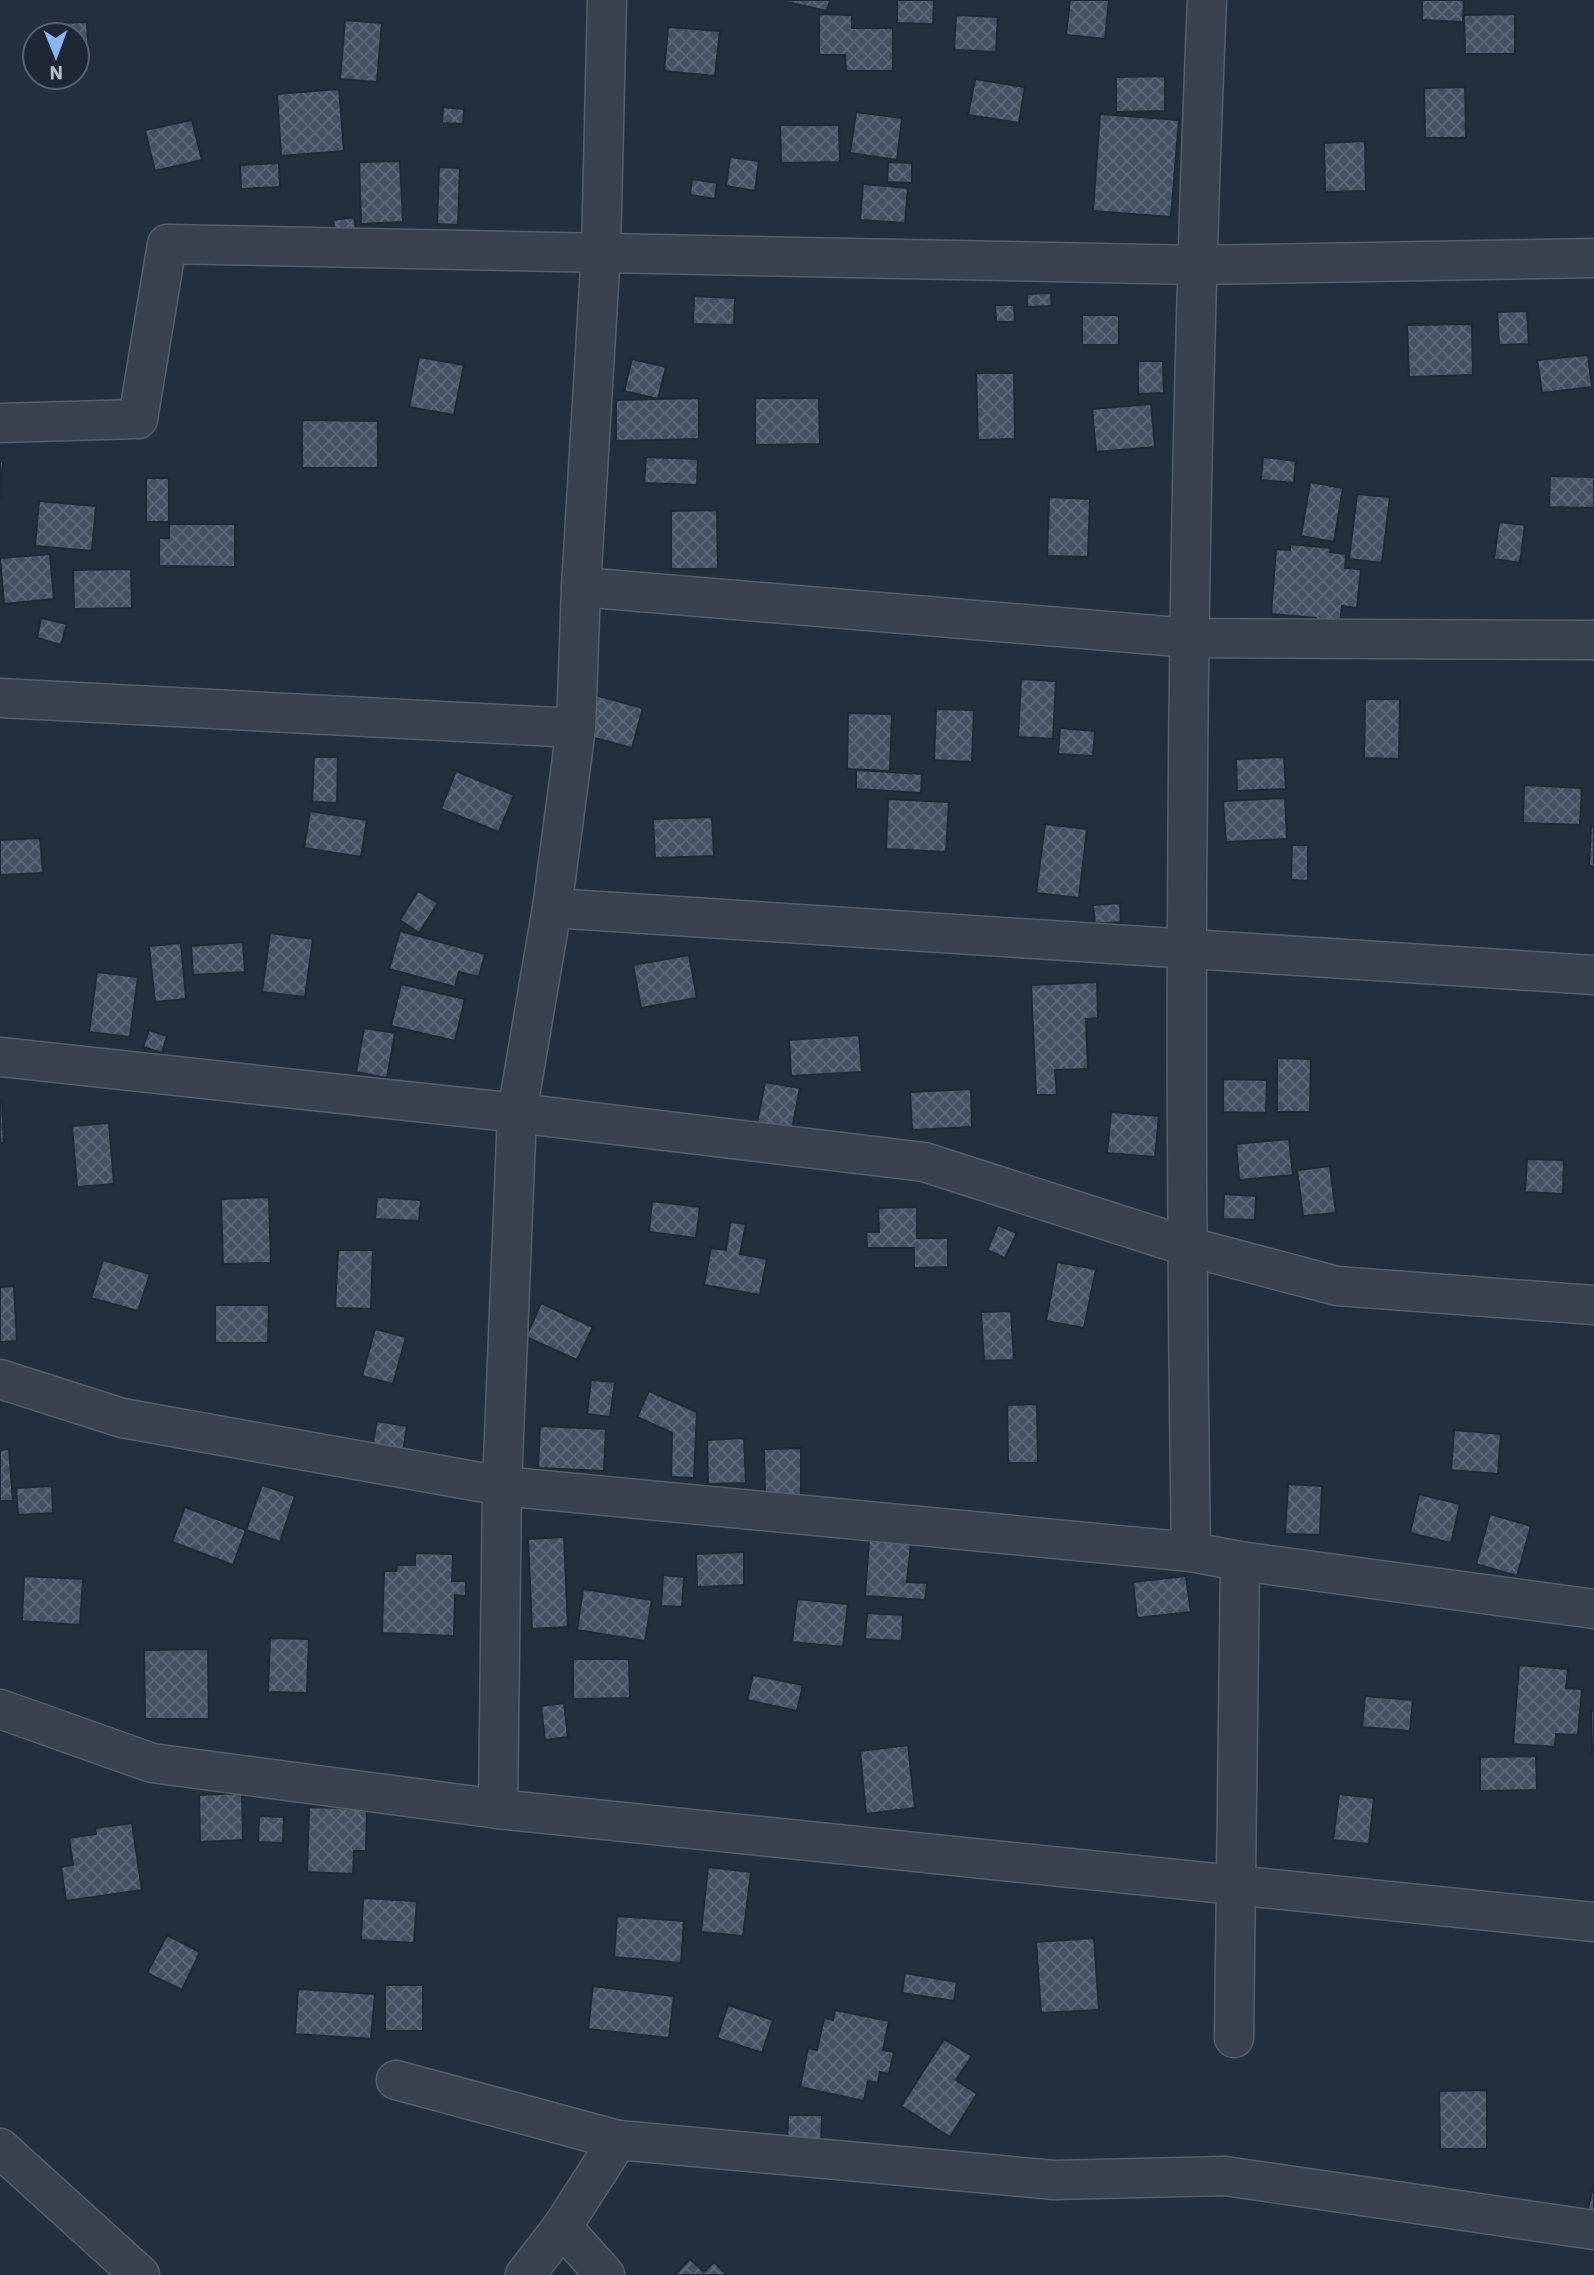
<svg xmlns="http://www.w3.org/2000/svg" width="1594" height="2275" font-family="'IBM Plex Sans',sans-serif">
  <defs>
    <pattern id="building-cross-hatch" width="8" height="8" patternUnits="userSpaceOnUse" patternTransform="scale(1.75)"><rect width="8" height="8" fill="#455162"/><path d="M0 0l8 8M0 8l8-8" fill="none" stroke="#5d6877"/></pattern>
  </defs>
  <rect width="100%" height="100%" fill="#242f3e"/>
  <!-- building -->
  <g fill="url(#building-cross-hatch)" stroke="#1f2835" stroke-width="2">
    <path d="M786 0H830L827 11 786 2Z"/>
    <path d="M897 0H934L933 24 897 23Z"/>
    <path d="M1070 0H1109L1105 39 1066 35Z"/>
    <path d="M1422 0H1464L1463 22 1422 20Z"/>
    <path d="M819 14 852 15V28H893V71H846L845 55H819Z"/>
    <path d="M1515 14V54H1465L1464 15Z"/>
    <path d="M956 15 998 17 996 52 954 50Z"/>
    <path d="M345 20 382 23 377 82 340 79Z"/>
    <path d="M87 22 89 56 77 57V35H55V23Z"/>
    <path d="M668 27 720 31 715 76 664 71Z"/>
    <path d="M1165 76V111L1116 112V77Z"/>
    <path d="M975 79 1025 87 1019 123 968 115Z"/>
    <path d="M1465 87 1466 138H1425L1424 88Z"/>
    <path d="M339 89 344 151 281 156 277 94Z"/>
    <path d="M443 107 464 109 463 124 442 123Z"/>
    <path d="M856 112 902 118 897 160 850 153Z"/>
    <path d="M1100 114 1179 120 1171 217 1093 211Z"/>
    <path d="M192 120 202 160 155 171 145 130Z"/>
    <path d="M780 125H839L840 162 781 163Z"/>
    <path d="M1365 141 1366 191 1325 192 1324 143Z"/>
    <path d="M730 157 759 161 755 191 726 186Z"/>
    <path d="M400 161 403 222 361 224 359 162Z"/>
    <path d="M888 162 912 163V183L887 182Z"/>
    <path d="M279 163 280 187 241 189 240 165Z"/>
    <path d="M439 167 460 168 458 225 437 224Z"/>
    <path d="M692 179 717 183 715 199 690 195Z"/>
    <path d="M863 184 908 188 905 223 860 220Z"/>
    <path d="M354 217 357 235 336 239 333 220Z"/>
    <path d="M1051 293 1052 306 1027 307V294Z"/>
    <path d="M694 296 735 298 734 325 693 324Z"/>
    <path d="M995 305H1014L1015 322H996Z"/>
    <path d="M1527 311 1529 344 1499 345 1497 312Z"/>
    <rect x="1082" y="315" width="37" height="30"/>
    <path d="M1472 324 1473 375 1409 377 1407 325Z"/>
    <path d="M1588 355 1592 387 1542 393 1537 360Z"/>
    <path d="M419 357 464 365 454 415 409 407Z"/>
    <path d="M632 359 666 367 658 399 624 391Z"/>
    <path d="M1138 361H1163L1164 393 1138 394Z"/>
    <path d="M976 373H1014L1015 439 978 440Z"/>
    <path d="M699 398V439L616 441V400Z"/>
    <path d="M755 398H819L820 444 755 445Z"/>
    <path d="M1151 404 1155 447 1096 452 1092 409Z"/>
    <path d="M302 420 378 421V468H302Z"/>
    <path d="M646 457 698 459 697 485 644 483Z"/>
    <path d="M1263 457 1296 461 1294 483 1261 480Z"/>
    <path d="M0 461 3 462 0 499Z"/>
    <path d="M1550 476 1594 477V508L1549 507Z"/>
    <rect x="146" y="478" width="23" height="44"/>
    <path d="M1310 482 1343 488 1334 542 1301 536Z"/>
    <path d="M1357 494 1390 497 1382 563 1349 559Z"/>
    <path d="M1049 497 1090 499 1088 557 1047 556Z"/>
    <path d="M39 501 96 506 92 551 35 546Z"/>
    <path d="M717 510 718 569H671V511Z"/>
    <path d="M1499 522 1525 525 1520 563 1494 559Z"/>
    <path d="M169 524H235V567L159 566V538H169Z"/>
    <path d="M1290 544 1331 548 1330 552 1346 554 1345 568 1361 569 1357 608 1342 606 1340 624 1316 622V618L1271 614 1276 549 1290 550Z"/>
    <path d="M50 554 54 599 4 604 0 558Z"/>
    <path d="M131 569 132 608 74 609 73 570Z"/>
    <path d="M41 618 67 624 61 645 37 638Z"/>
    <path d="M1021 679 1056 681 1053 739 1018 737Z"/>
    <path d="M591 694 643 708 632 748 580 734Z"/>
    <path d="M1365 699H1400L1399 759 1364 758Z"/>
    <path d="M936 709 974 710 972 762 934 760Z"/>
    <path d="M848 713 892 714 890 771 847 769Z"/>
    <path d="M1060 728 1095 731 1093 756 1058 754Z"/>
    <path d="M314 757H338L337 803 312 802Z"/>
    <path d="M1284 757 1286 789 1237 791 1236 759Z"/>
    <path d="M856 770 922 774 921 793 856 789Z"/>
    <path d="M456 771 514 795 499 832 441 809Z"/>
    <path d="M1524 785 1582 788 1580 825 1523 823Z"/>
    <path d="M1285 798 1287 839 1226 842 1223 801Z"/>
    <path d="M888 799 949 802 946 852 886 849Z"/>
    <path d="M310 811 367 820 361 857 304 848Z"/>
    <path d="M712 817 714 856 655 858 653 819Z"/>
    <path d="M1045 824 1087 829 1079 898 1036 893Z"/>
    <path d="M1591 826 1594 827V867L1589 866Z"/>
    <path d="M40 838 43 873 0 875V840Z"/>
    <path d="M1292 845H1308V881L1291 880Z"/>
    <path d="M418 891 438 903 419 933 400 920Z"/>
    <path d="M1120 903 1121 922 1095 924 1093 905Z"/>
    <path d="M400 931 485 954 479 977 459 972 455 987 389 969Z"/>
    <path d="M270 933 313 939 305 997 262 992Z"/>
    <path d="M243 942 245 972 193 975 191 946Z"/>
    <path d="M181 943 186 999 155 1002 149 946Z"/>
    <path d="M689 955 697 998 641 1008 633 965Z"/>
    <path d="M97 972 138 977 130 1037 89 1032Z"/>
    <path d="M1097 982 1098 1018 1086 1019 1088 1069 1055 1070 1057 1095H1036L1031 985Z"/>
    <path d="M401 984 465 999 455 1041 391 1026Z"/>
    <path d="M364 1028 395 1033 387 1078 356 1072Z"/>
    <path d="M149 1030 167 1036 162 1053 143 1047Z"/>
    <path d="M859 1035 862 1072 791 1076 789 1040Z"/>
    <path d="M1277 1058 1311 1059 1310 1112H1277Z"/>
    <path d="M1223 1079 1267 1080 1266 1113 1223 1112Z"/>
    <path d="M765 1082 800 1088 792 1129 757 1123Z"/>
    <path d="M971 1089 972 1127 912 1130 910 1092Z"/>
    <path d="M0 1100H2L4 1143H0Z"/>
    <path d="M1111 1112 1159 1116 1155 1157 1107 1153Z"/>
    <path d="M109 1123 114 1184 77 1187 72 1126Z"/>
    <path d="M1289 1139 1293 1175 1239 1180 1236 1144Z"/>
    <path d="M1527 1159 1564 1160 1563 1194 1525 1192Z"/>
    <path d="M1330 1166 1336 1213 1303 1216 1297 1170Z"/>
    <path d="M1224 1194 1256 1196 1255 1220 1223 1219Z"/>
    <path d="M269 1197 271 1263 223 1264 221 1199Z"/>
    <path d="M377 1197 421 1200 419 1221 375 1219Z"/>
    <path d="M652 1201 700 1207 696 1238 649 1232Z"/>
    <path d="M917 1207V1238H948V1267L914 1268V1248H867L866 1232H879L878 1208Z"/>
    <path d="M730 1222 746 1224 740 1254 767 1259 760 1295 704 1285 711 1248 726 1250Z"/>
    <path d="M998 1225 1017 1233 1005 1258 987 1250Z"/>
    <path d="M338 1250H373L371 1309 335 1308Z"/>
    <path d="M103 1260 150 1274 138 1311 91 1298Z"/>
    <path d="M1057 1262 1096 1269 1084 1328 1046 1321Z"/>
    <path d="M14 1286 17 1341 0 1342V1287Z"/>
    <path d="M541 1303 593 1327 577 1360 526 1337Z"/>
    <path d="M215 1305H269L268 1343H215Z"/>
    <path d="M1011 1311 1014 1360 984 1361 981 1312Z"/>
    <path d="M375 1329 406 1337 393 1384 362 1376Z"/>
    <path d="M591 1380 615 1382 610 1417 587 1414Z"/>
    <path d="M649 1391 697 1412 694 1478 671 1477 672 1433 637 1417Z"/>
    <path d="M1037 1404 1038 1463H1008L1007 1405Z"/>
    <path d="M377 1421 407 1426 403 1452 372 1447Z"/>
    <path d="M540 1426 606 1429 604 1471 538 1468Z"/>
    <path d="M1454 1430 1501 1434 1498 1474 1451 1470Z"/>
    <path d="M744 1438 746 1483 708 1484 707 1440Z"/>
    <path d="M801 1448V1495L765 1496 764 1449Z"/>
    <path d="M9 1449 13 1501H0V1450Z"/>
    <path d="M1288 1484 1322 1486 1320 1535 1285 1534Z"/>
    <path d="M262 1485 295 1496 280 1542 246 1530Z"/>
    <path d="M52 1486 53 1513 18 1515 16 1488Z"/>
    <path d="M1419 1494 1460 1504 1451 1543 1410 1533Z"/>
    <path d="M185 1507 246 1530 233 1565 172 1542Z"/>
    <path d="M1490 1514 1531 1526 1517 1576 1476 1564Z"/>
    <path d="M564 1537 568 1627 532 1629 528 1539Z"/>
    <path d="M869 1540 911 1543 907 1582 927 1583 925 1600 865 1596Z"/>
    <path d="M744 1552V1585L697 1587 696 1554Z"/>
    <path d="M415 1553 453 1554 452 1581H466V1596L455 1595 454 1636 382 1633 384 1571H396L397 1565H415Z"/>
    <path d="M663 1575 684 1577 682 1607 661 1606Z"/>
    <path d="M24 1576 83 1579 80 1625 22 1621Z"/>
    <path d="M1186 1576 1191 1612 1137 1618 1133 1582Z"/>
    <path d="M583 1589 652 1600 645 1641 577 1630Z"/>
    <path d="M797 1599 848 1604 843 1647 792 1642Z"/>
    <path d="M867 1613 903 1615 902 1641 865 1639Z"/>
    <path d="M270 1638 309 1639 307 1693 268 1692Z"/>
    <path d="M208 1649 209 1719H145L144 1650Z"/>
    <path d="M573 1659H629L630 1698 573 1699Z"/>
    <path d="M1519 1665 1568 1669 1566 1688 1582 1689 1578 1735 1556 1734 1555 1747 1513 1744Z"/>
    <path d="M753 1675 803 1685 797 1711 747 1700Z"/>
    <path d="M1365 1696 1413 1700 1410 1731 1362 1727Z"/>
    <path d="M564 1703 568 1737 545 1740 541 1706Z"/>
    <path d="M1591 1711H1594V1753L1592 1754Z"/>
    <path d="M908 1745 915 1808 866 1814 860 1751Z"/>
    <path d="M1536 1756 1537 1790 1480 1791V1757Z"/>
    <path d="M242 1793 243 1840 200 1842 199 1795Z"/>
    <path d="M1339 1794 1374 1798 1369 1844 1333 1840Z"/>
    <path d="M309 1807 367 1809 366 1851H354L353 1874 307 1872Z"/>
    <path d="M259 1816 284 1817 283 1843 258 1842Z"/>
    <path d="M132 1823 142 1890 66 1901 61 1867 73 1865 69 1838 96 1834 95 1828Z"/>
    <path d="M708 1867 751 1872 743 1936 701 1932Z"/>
    <path d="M363 1898 417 1901 414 1943 361 1940Z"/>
    <path d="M617 1916 684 1921 681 1963 614 1957Z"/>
    <path d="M167 1935 200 1952 182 1990 147 1973Z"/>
    <path d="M1094 1938 1099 2010 1041 2013 1036 1942Z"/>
    <path d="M905 1973 957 1982 954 2001 902 1993Z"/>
    <rect x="385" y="1985" width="38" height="46"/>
    <path d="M593 1986 674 1996 669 2038 588 2029Z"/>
    <path d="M298 1989 375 1994 371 2039 295 2034Z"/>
    <path d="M728 2005 773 2020 762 2053 717 2038Z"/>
    <path d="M835 2010 889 2021 883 2050 894 2052 889 2074 880 2072 878 2083 868 2081 864 2101 800 2087 808 2048 817 2050 824 2018 833 2020Z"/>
    <path d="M944 2039 972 2056 956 2080 977 2094 950 2137 901 2106Z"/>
    <path d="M1487 2090V2149H1440L1439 2091Z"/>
    <path d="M788 2115H822L821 2145 787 2144Z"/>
    <path d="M1594 2183V2232L1583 2229Z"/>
    <path d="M690 2259 704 2272 714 2262 727 2275H675Z"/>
  </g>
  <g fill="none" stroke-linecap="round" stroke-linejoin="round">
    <!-- minor casing -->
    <g stroke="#565f6c" stroke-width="41">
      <g id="minor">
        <path d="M0 423 138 419 167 244 1196 265 1594 258"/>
        <path d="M581 587 1190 638 1594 640"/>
        <path d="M0 698 576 728"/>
        <path d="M552 908 1594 975"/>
        <path d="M0 1057 517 1113 924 1162 1186 1246 1337 1286 1594 1305"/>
        <path d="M0 1379 122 1418 502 1486 1191 1552 1240 1561 1594 1609"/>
        <path d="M1191 1552C1183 1035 1185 517 1207 0"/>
        <path d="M0 1709 152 1763 498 1809 1594 1922"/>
        <path d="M498 1809 502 1486 517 1113 552 908 576 728 581 587 601 251 607 0"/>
        <path d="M1234 2038 1240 1561"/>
        <path d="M396 2080 618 2140 1054 2180 1225 2176 1594 2230"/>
        <path d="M0 2148 140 2275"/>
        <path d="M562 2227 605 2275"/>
        <path d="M525 2275 562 2227 618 2140"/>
      </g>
    </g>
    <!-- minor -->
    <use href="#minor" stroke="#38414e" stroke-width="38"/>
  </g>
  <!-- north arrow -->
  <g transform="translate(56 56) rotate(179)"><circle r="33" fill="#1d2633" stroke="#59626f" stroke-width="2"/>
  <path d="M0-5L12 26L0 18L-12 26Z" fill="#8ab4f8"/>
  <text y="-10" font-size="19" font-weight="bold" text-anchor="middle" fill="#b4bcc9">N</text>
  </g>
</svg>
